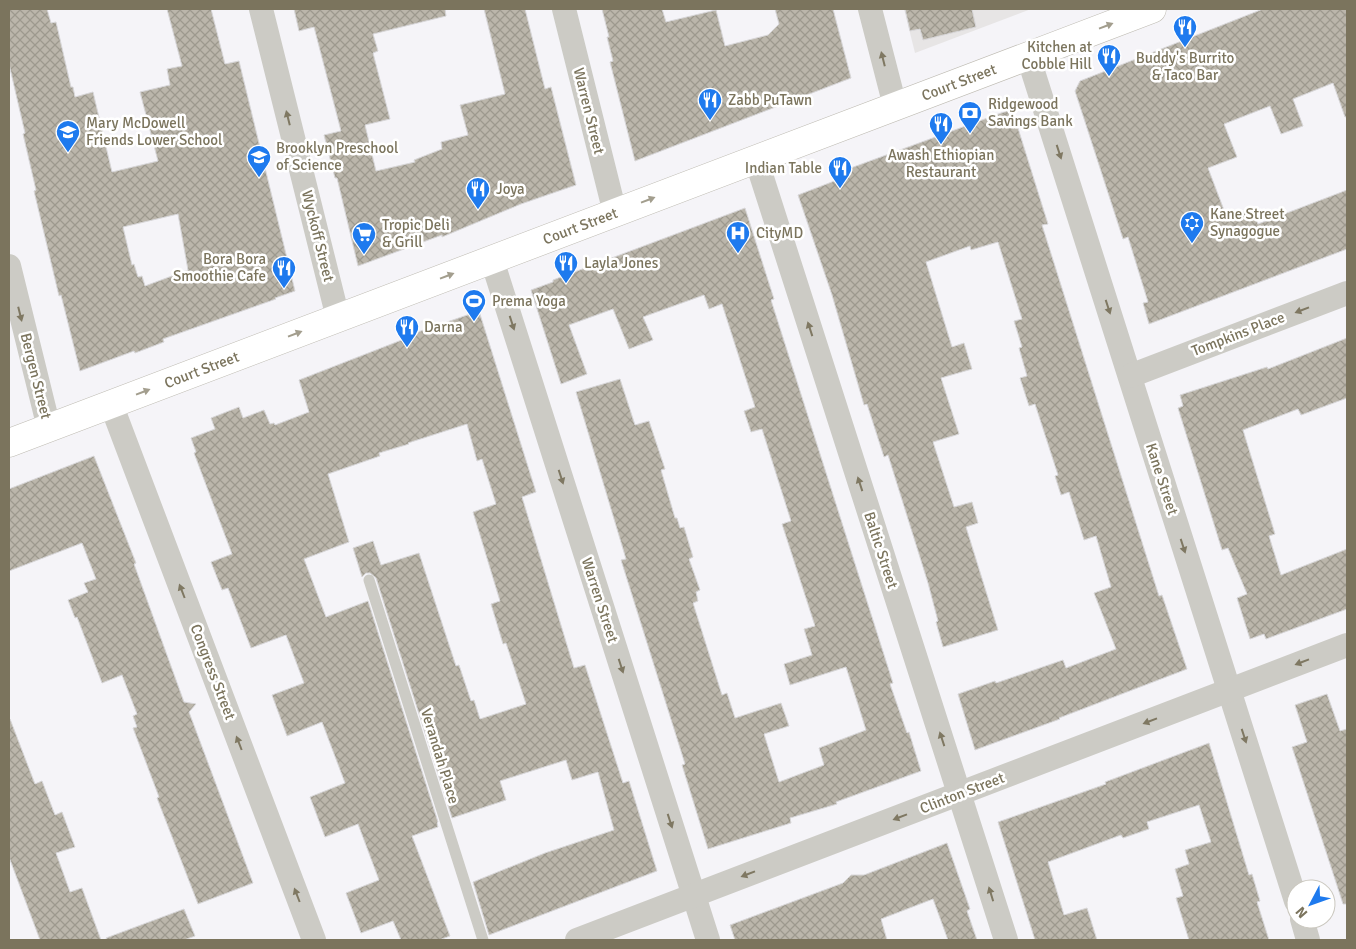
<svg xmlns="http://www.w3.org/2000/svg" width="1356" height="949" font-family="Signika,sans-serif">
  <defs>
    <pattern id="building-cross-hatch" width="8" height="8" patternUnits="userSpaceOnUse" patternTransform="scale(1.25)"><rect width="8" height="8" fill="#bbb6ab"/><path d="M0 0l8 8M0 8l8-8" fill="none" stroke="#9d998e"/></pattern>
  </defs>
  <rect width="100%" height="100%" fill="#f5f4f8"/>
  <!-- built -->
  <path fill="#e7e5e5" d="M904 9H1031L915 53Z"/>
  <!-- building -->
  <g fill="url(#building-cross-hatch)" stroke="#d8d7d9" fill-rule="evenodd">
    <path d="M9 9H47L51 23 56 22 71 87H73L75 97 93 92 112 172 158 161 140 92 170 85 167 69 182 66 167 9H211L225 64 239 61 295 291 275 298 276 299 163 339 164 342 135 353 134 351 80 371 61 295 59 296 34 191 36 190 23 134 25 133 9 64ZM178 214 188 270 145 286 142 276 138 277 134 264 132 265 123 227Z"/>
    <path d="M294 9H445L446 16 373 34 378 51 373 53 390 119 365 125 376 171 415 162 414 160 442 149 441 142 468 135 460 105 505 94 484 9H525L545 89 551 87 576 185 521 204 442 237V235L358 266 337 178H335L324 135 341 131 334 104 314 27 299 31Z"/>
    <path d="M602 9H662L666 22 716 10 725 46 768 35 779 24 775 9H833L851 78 635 161 610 62 613 61 607 37H609Z"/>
    <path d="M905 9H972L976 27 923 40 920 29 910 31Z"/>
    <path d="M1263 9H1347V117H1345L1333 83 1293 99 1303 126 1281 134 1270 106 1224 124 1237 157 1208 168 1227 218 1252 209 1258 224 1347 190V249L1149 324 1143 303 1148 302 1128 237 1123 239 1075 91 1080 81Z"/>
    <path d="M1012 109 1048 224 1042 225 1159 596 1162 595 1187 669 1059 718 1060 719 975 750 958 694 995 681 996 683 1063 660 1066 668 1116 649 1094 593 1111 587 1096 536 1084 540 1069 492 1061 495 1055 476 1058 475 1035 404 1029 406 1020 378 1027 376 1019 348 1022 347 1014 321 1022 319 998 242 971 250 970 246 926 262 952 347 964 343 972 369 941 378 959 434 933 442 954 507 972 502 978 523 966 527 998 630 943 647 936 622 938 621 928 583 888 455 884 457 867 404 864 405 832 295 798 195 850 175 848 169Z"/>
    <path d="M745 208 774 299 771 300 893 683 890 684 907 733 909 732 921 771 836 802 837 804 790 818 791 823 708 849 682 765 685 764 621 560 626 559 576 392 620 379 635 425 649 421 665 469 661 470 675 518H677L680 528 684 527 693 557 689 559 700 590 696 592 698 601 693 603 722 695 727 693 735 718 781 703 789 726 764 734 779 782 824 765 819 748 866 730 855 695 846 667 790 685 784 664 812 655 804 629 815 626 782 524 791 521 762 429 751 432 744 411 755 407 722 304 709 309 704 295 643 317 653 340 629 349 613 309 569 325 587 374 561 384 531 290 553 282V280Z"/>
    <path d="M479 311 536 492 522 497 574 668 585 665 623 783 629 781 657 871 489 935 473 882 545 853 614 830 598 772 572 780 566 760 500 781 506 800 452 818 376 578 370 573H366L362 577 353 548 373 541 381 565 419 553 456 666 459 665 471 701 474 700 480 719 526 704 506 643 503 644 491 604 500 601 473 512 496 504 482 459 477 461 467 424 408 443 409 444 379 453 380 456 328 474 349 542 304 559 326 617 368 601 438 822 437 823 438 827 412 836 450 936 439 940H401L393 921 361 933 346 893 379 880 358 824 325 837 310 797 345 783 322 722 287 736 272 695 304 683 286 635 251 648 228 588 222 590 211 562 232 554 194 453 196 452 191 438 215 429 211 418 239 407 243 418 264 410 270 424 274 423 275 425 309 412 299 380 412 336V334Z"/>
    <path d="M1347 338V398L1301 415 1298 409 1243 430 1275 534 1269 536 1281 575 1347 549V609L1266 639 1264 634 1250 639 1237 598 1247 594 1228 548 1222 550 1178 408 1183 406 1180 395 1267 367 1268 369Z"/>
    <path d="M94 456 136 563 134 564 184 702 196 704 189 712 253 883 198 904 157 798 159 797 133 728 137 727 133 716 137 714 122 675 102 683 77 617 75 618 68 600 88 592 84 583 96 579 82 543 9 571V489Z"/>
    <path d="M1327 694 1340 731 1347 729V904H1343L1292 747 1307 742 1295 705Z"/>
    <path d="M9 719H10L35 784 42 781 55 815 62 812 75 847 56 853 70 892 82 888 101 940H40L9 857Z"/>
    <path d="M1209 743 1249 875 1252 874 1260 901 1257 902 1269 940H1189L1176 898 1183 896 1175 869 1189 864 1185 850 1211 842 1199 805 1147 822 1149 829 1123 838 1121 835 1048 862 1064 915 1087 908 1097 940H1035L998 822 1106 784 1105 782Z"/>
    <path d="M947 843 970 909 967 911 977 940H948L933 899 881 919 887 940H735L730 925 843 883 851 875H864Z"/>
    <path d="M184 909 195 936 184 940H107L106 938Z"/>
  </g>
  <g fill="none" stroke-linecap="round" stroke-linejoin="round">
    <!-- secondary casing -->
    <g stroke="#bebbb2" stroke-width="29">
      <g id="secondary">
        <path id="s1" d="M9 443 1152 9"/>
      </g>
    </g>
    <!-- lane -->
    <path stroke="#cccbc5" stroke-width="11" d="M369 580 483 940"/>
    <!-- street -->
    <g stroke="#cccbc5" stroke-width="24">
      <path d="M261 9 338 318"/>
      <path d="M564 9 615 213"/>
      <path d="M870 9 895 106"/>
      <path d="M1028 56 1296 901"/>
      <path d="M756 159 1006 940"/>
      <path d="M492 260 708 940"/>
      <path d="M9 266 49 428"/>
      <path d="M1130 376 1347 293"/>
      <path d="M111 404 314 940"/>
      <path d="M1302 919 1308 940"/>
      <path d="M577 940 1347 645"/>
    </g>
    <!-- secondary -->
    <use href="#secondary" stroke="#fff" stroke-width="28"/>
  </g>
  <!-- one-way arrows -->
  <defs><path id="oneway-solid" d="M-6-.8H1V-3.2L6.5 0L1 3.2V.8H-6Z" transform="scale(1.25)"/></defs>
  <g fill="#a39e8e">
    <use href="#oneway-solid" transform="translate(1106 26) rotate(-21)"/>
    <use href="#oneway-solid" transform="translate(648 200) rotate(-21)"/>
    <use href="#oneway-solid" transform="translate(447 276) rotate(-21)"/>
    <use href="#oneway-solid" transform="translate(295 334) rotate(-21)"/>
    <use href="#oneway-solid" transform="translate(143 392) rotate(-21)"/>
  </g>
  <g fill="#7f7862">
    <use href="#oneway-solid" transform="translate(883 59) rotate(-104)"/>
    <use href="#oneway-solid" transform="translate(288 118) rotate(-104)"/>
    <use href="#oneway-solid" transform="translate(1059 152) rotate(72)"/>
    <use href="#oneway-solid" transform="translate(1108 307) rotate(72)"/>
    <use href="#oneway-solid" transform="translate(1302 310) rotate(159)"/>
    <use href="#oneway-solid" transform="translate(20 314) rotate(76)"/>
    <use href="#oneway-solid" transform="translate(512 323) rotate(72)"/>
    <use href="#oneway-solid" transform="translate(810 329) rotate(-108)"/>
    <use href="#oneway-solid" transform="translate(561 477) rotate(72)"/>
    <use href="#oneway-solid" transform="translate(860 484) rotate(-108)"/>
    <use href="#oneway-solid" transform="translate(1183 546) rotate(72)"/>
    <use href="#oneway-solid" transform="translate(182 591) rotate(-111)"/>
    <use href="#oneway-solid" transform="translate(1302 662) rotate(159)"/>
    <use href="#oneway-solid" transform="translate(621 666) rotate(72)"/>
    <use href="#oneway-solid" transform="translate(1150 721) rotate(159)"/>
    <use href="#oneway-solid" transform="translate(1244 736) rotate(72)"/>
    <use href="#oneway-solid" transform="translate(942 739) rotate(-108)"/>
    <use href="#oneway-solid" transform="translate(239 743) rotate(-111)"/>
    <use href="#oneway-solid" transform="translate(900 817) rotate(159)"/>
    <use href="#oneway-solid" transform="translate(670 821) rotate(72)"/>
    <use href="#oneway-solid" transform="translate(748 874) rotate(159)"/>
    <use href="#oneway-solid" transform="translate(991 894) rotate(-107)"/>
    <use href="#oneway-solid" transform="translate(297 895) rotate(-111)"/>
  </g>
  <!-- icons -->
  <defs>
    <g id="restaurant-pin" transform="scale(1.25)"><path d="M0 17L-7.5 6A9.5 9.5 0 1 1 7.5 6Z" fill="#1e7aee" stroke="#fff"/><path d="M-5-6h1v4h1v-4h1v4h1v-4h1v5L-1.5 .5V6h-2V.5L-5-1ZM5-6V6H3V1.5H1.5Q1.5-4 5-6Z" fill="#fff"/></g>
    <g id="bank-pin" transform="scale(1.25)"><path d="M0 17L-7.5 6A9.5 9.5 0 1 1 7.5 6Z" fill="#1e7aee" stroke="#fff"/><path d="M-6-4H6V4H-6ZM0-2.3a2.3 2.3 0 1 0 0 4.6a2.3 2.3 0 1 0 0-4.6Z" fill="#fff"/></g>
    <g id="school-pin" transform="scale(1.25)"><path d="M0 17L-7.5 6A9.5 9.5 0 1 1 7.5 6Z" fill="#1e7aee" stroke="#fff"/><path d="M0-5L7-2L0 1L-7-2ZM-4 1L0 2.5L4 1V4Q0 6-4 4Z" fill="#fff"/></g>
    <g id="synagogue-pin" transform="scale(1.25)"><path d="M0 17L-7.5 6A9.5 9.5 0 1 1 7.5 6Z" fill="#1e7aee" stroke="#fff"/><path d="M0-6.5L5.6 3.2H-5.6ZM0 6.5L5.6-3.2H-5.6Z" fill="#fff"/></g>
    <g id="hospital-pin" transform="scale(1.25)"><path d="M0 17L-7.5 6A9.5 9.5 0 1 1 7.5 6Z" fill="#1e7aee" stroke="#fff"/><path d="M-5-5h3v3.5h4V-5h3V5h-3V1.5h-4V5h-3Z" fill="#fff"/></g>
    <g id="supermarket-pin" transform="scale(1.25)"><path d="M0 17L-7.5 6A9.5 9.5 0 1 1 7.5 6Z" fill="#1e7aee" stroke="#fff"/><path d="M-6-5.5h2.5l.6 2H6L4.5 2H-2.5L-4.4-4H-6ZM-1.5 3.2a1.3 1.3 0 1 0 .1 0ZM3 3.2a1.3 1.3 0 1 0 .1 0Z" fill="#fff"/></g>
    <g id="stadium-pin" transform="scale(1.25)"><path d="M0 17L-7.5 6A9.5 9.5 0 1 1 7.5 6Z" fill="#1e7aee" stroke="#fff"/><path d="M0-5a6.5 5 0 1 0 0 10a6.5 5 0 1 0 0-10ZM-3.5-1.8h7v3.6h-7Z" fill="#fff"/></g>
  </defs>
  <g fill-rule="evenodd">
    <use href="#restaurant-pin" x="1185" y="27"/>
    <use href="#restaurant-pin" x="1109" y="56"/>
    <use href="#restaurant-pin" x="710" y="100"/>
    <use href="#bank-pin" x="970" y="113"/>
    <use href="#restaurant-pin" x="941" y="124"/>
    <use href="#school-pin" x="68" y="132"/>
    <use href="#school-pin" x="259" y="157"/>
    <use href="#restaurant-pin" x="840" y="168"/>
    <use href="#restaurant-pin" x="478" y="189"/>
    <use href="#synagogue-pin" x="1192" y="223"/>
    <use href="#hospital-pin" x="738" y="233"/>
    <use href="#supermarket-pin" x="364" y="234"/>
    <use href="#restaurant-pin" x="566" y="263"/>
    <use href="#restaurant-pin" x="284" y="268"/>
    <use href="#stadium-pin" x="474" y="301"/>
    <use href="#restaurant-pin" x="407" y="327"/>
  </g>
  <g text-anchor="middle" stroke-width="5" stroke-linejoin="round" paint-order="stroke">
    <!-- poi labels -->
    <g font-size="15" fill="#7b745d" stroke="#fff" text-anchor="start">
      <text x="1092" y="52" text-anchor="end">Kitchen at<tspan x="1092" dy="17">Cobble Hill</tspan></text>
      <text x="1185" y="63" text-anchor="middle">Buddy's Burrito<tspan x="1185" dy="17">&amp; Taco Bar</tspan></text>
      <text x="728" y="105">Zabb PuTawn</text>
      <text x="988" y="109">Ridgewood<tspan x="988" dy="17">Savings Bank</tspan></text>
      <text x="86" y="128">Mary McDowell<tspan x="86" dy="17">Friends Lower School</tspan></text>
      <text x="276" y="153">Brooklyn Preschool<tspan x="276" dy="17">of Science</tspan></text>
      <text x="941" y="160" text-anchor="middle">Awash Ethiopian<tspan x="941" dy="17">Restaurant</tspan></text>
      <text x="822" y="173" text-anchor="end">Indian Table</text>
      <text x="496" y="194">Joya</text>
      <text x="1210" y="219">Kane Street<tspan x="1210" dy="17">Synagogue</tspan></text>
      <text x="382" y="230">Tropic Deli<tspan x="382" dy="17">&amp; Grill</tspan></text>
      <text x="756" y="238">CityMD</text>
      <text x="266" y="264" text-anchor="end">Bora Bora<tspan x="266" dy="17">Smoothie Cafe</tspan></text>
      <text x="584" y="268">Layla Jones</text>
      <text x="492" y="306">Prema Yoga</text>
      <text x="424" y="332">Darna</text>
    </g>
    <!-- street labels -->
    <g font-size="15" fill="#7b745d" stroke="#fff">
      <text dy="5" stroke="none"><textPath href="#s1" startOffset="1016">Court Street</textPath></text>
      <text transform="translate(589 111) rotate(76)" y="5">Warren Street</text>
      <text dy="5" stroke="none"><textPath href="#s1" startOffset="611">Court Street</textPath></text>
      <text transform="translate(318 236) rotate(76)" y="5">Wyckoff Street</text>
      <text transform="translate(1238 334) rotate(-21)" y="5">Tompkins Place</text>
      <text dy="5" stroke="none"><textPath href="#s1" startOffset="206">Court Street</textPath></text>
      <text transform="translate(36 376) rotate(76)" y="5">Bergen Street</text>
      <text transform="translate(1162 479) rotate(72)" y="5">Kane Street</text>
      <text transform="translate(881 550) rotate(72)" y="5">Baltic Street</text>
      <text transform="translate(600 600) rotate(72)" y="5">Warren Street</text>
      <text transform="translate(213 672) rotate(69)" y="5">Congress Street</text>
      <text transform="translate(440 756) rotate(73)" y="5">Verandah Place</text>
      <text transform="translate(962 793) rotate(-21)" y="5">Clinton Street</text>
    </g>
  </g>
  <!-- border -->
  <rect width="1356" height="949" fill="none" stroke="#7b745d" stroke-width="20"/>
  <!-- north arrow -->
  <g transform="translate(1311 904) rotate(229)"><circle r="24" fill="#ffffff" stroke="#cac7be"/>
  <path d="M0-4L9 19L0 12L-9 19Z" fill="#1e7aee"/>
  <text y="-8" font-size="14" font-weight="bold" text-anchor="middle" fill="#7b745d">N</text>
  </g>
</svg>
